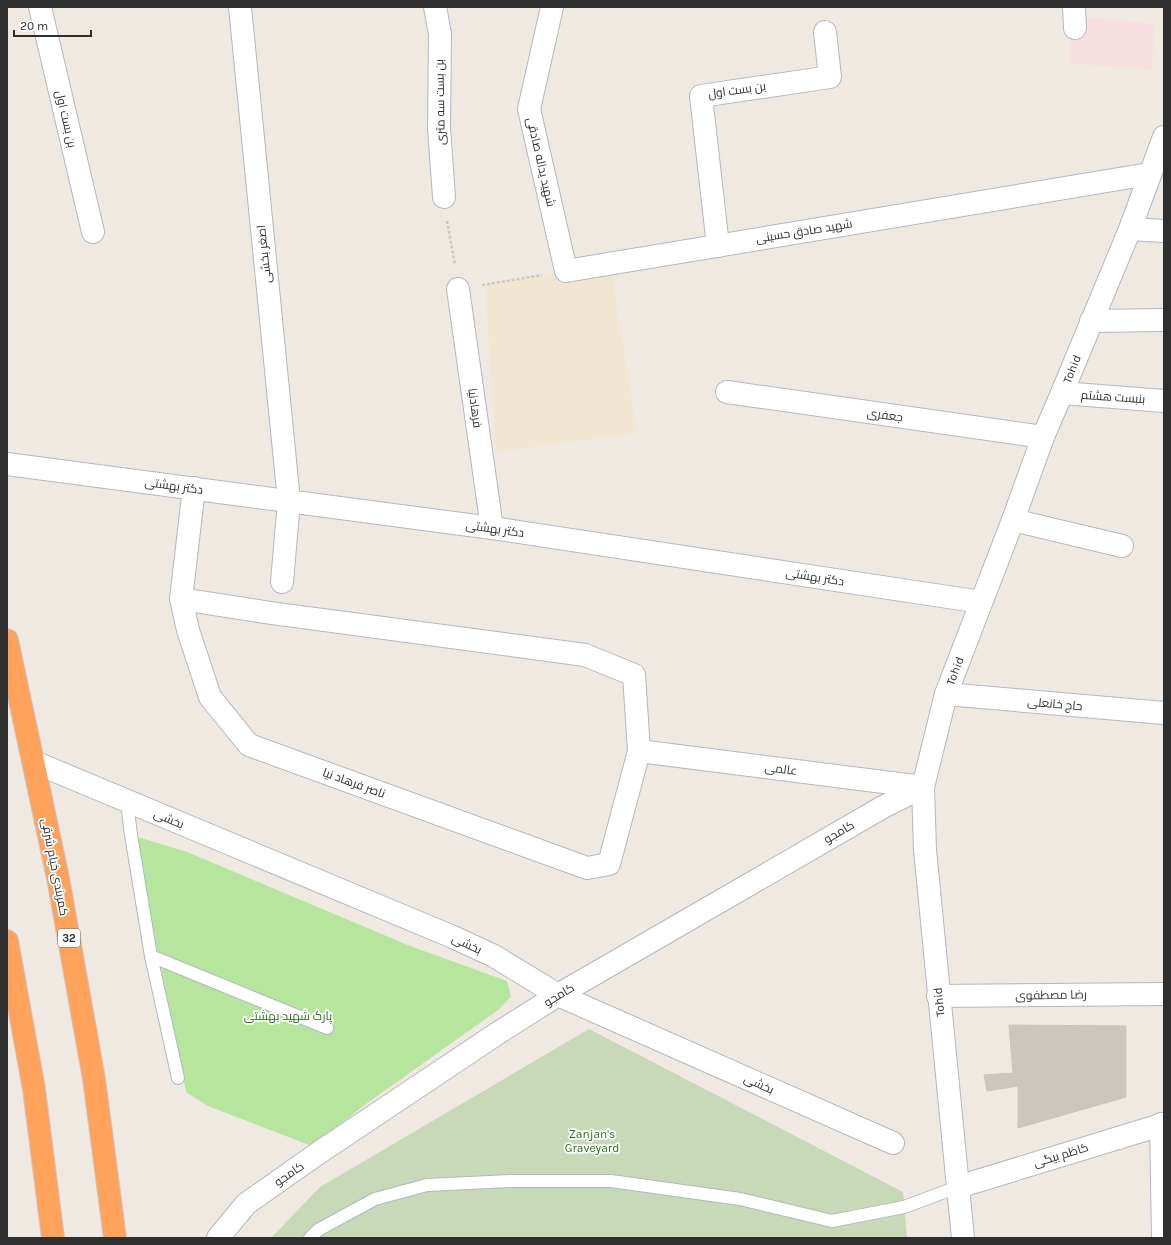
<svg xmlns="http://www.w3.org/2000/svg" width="1171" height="1245" font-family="Karla,Cairo,sans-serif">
  <rect width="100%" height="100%" fill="#efe9e1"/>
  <!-- education -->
  <path fill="#f0e6d1" d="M610 263 637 433 496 452 485 284Z"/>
  <!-- medical -->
  <path fill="#f5dfe0" d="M1073 16 1155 24 1151 70 1070 63Z"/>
  <!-- green -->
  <path fill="#b6e59e" d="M131 835 187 852 410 946 507 981 511 997 498 1010 366 1104 312 1146 208 1106 186 1092 160 962Z"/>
  <!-- cemetery -->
  <path fill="#c8d9b8" d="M589 1029 903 1192 907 1238H271L320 1187Z"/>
  <!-- building -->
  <path fill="#cbc7bf" stroke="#cbc5ba" d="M1009 1025 1126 1026V1097L1018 1128V1086L987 1091 984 1075 1013 1073Z"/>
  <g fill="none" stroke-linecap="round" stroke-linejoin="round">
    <!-- lane casing -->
    <g stroke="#b4b7c1" stroke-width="14">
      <g id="lane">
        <path d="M127 802 131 835 151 956 178 1078"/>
        <path d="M151 956 327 1028"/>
        <path d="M310 1238 318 1230 375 1199 427 1185 511 1181H611L740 1199 832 1221 904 1207 958 1187"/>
      </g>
    </g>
    <!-- street casing -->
    <g stroke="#b4b7c1" stroke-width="24">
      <g id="street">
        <path d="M40 7 93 232"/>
        <path d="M240 7 289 501 282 582"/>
        <path d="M435 7 440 34 439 128 444 197"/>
        <path d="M552 7 529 109 566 271 1149 174"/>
        <path d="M1074 7 1075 28"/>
        <path d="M1130 229 1164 231"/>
        <path d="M718 246 701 96 830 77 825 32"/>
        <path d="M458 289 492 528"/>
        <path d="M1091 321 1164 320"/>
        <path d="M727 392 1043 437"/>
        <path d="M1062 393 1164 401"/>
        <path d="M7 464 492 528 981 602"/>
        <path d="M1013 520 1122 546"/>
        <path d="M181 599 271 613 585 655 634 675 639 751 609 864 587 868 249 745 210 697 188 630 181 599 194 488"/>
        <path d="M946 694 1164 713"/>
        <path d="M639 751 923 787"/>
        <path d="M34 762 453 937 494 956 558 995 893 1143"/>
        <path d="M1161 1124 1163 1238"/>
        <path d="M218 1238 246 1204 317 1154 498 1033 558 995 883 807 923 787"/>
      </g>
    </g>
    <!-- secondary casing -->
    <g stroke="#b4b7c1" stroke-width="24">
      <g id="secondary">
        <path d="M938 996 1164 994"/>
        <path d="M958 1187 1164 1124"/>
        <path d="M963 1238 925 850 923 787 946 694 1013 520 1043 437 1062 393 1130 229 1164 137"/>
      </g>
    </g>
    <!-- highway casing -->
    <g stroke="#c9c9c9" stroke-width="24">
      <g id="highway">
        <path d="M7 640 58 878 94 1079 115 1238"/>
        <path d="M7 941 34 1089 53 1238"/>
      </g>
    </g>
    <!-- path -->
    <g stroke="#c9c9c9" stroke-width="2.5" stroke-dasharray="3 2" stroke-linecap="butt">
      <path d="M447 221 455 265"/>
      <path d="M482 285 542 275"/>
    </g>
    <!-- lane -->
    <use href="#lane" stroke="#fff" stroke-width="12"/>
    <!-- street -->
    <use href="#street" stroke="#fff" stroke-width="22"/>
    <!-- secondary -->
    <use href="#secondary" stroke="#fff" stroke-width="22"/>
    <!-- highway -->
    <use href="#highway" stroke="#ffa35c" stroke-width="22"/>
  </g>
  <g text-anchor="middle" stroke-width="3.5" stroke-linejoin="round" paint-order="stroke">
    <!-- shield labels -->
    <rect fill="#fff" stroke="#6d6d6d" stroke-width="1" x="58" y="929" width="22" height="18" rx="3"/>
    <g font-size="11" font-weight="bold" fill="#2e2e2e">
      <text x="69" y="942">32</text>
    </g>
    <!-- street labels -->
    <g font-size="12" fill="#2e2e2e" stroke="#fff">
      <text transform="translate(737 90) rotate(-8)" y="4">بن بست اول</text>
      <text transform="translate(440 102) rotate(-91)" y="4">بن بست سه متری</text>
      <text transform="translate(66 119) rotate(77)" y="4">بن بست اول</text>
      <text transform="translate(541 162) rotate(77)" y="4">شهید یداله صادقی</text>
      <text transform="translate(804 231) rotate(-9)" y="4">شهید صادق حسینی</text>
      <text transform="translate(264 254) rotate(-96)" y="4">اصغر بخشی</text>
      <text transform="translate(1072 369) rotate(-68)" y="4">Tohid</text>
      <text transform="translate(1113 397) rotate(4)" y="4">بنبست هشتم</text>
      <text transform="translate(475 408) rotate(82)" y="4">فرهادنیا</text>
      <text transform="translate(885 415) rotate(8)" y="4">جعفری</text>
      <text transform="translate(174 486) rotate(8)" y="4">دکتر بهشتی</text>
      <text transform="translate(495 529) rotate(8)" y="4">دکتر بهشتی</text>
      <text transform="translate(815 577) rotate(9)" y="4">دکتر بهشتی</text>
      <text transform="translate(955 671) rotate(-69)" y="4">Tohid</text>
      <text transform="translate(1055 704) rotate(5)" y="4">حاج خانعلی</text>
      <text transform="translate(781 769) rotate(7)" y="4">عالمی</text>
      <text transform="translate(354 783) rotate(20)" y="4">ناصر فرهاد نیا</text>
      <text transform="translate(169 819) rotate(23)" y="4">بخشی</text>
      <text transform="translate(839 832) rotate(-30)" y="4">کامجو</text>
      <text transform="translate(55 867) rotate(79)" y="4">کمربندی خیام شرقی</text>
      <text transform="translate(467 944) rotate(25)" y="4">بخشی</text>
      <text transform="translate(559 995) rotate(-31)" y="4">کامجو</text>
      <text transform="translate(1051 995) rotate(-1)" y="4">رضا مصطفوی</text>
      <text transform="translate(939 1002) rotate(-96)" y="4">Tohid</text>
      <text transform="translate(759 1084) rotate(24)" y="4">بخشی</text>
      <text transform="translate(1061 1155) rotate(-17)" y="4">کاظم بیگی</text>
      <text transform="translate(289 1174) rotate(-35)" y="4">کامجو</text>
    </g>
    <!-- park labels -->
    <g font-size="12" fill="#2c6e1b" stroke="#fff">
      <text x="288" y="1020">پارک شهید بهشتی</text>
      <text x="592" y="1138">Zanjan's<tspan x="592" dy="14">Graveyard</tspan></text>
    </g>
  </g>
  <!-- border -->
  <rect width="1171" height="1245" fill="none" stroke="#2e2e2e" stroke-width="16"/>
  <!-- scale -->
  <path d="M14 30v6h77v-6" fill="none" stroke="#2e2e2e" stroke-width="2"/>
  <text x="20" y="30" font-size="12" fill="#2e2e2e" stroke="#ffffff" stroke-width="3" paint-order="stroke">20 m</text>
</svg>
